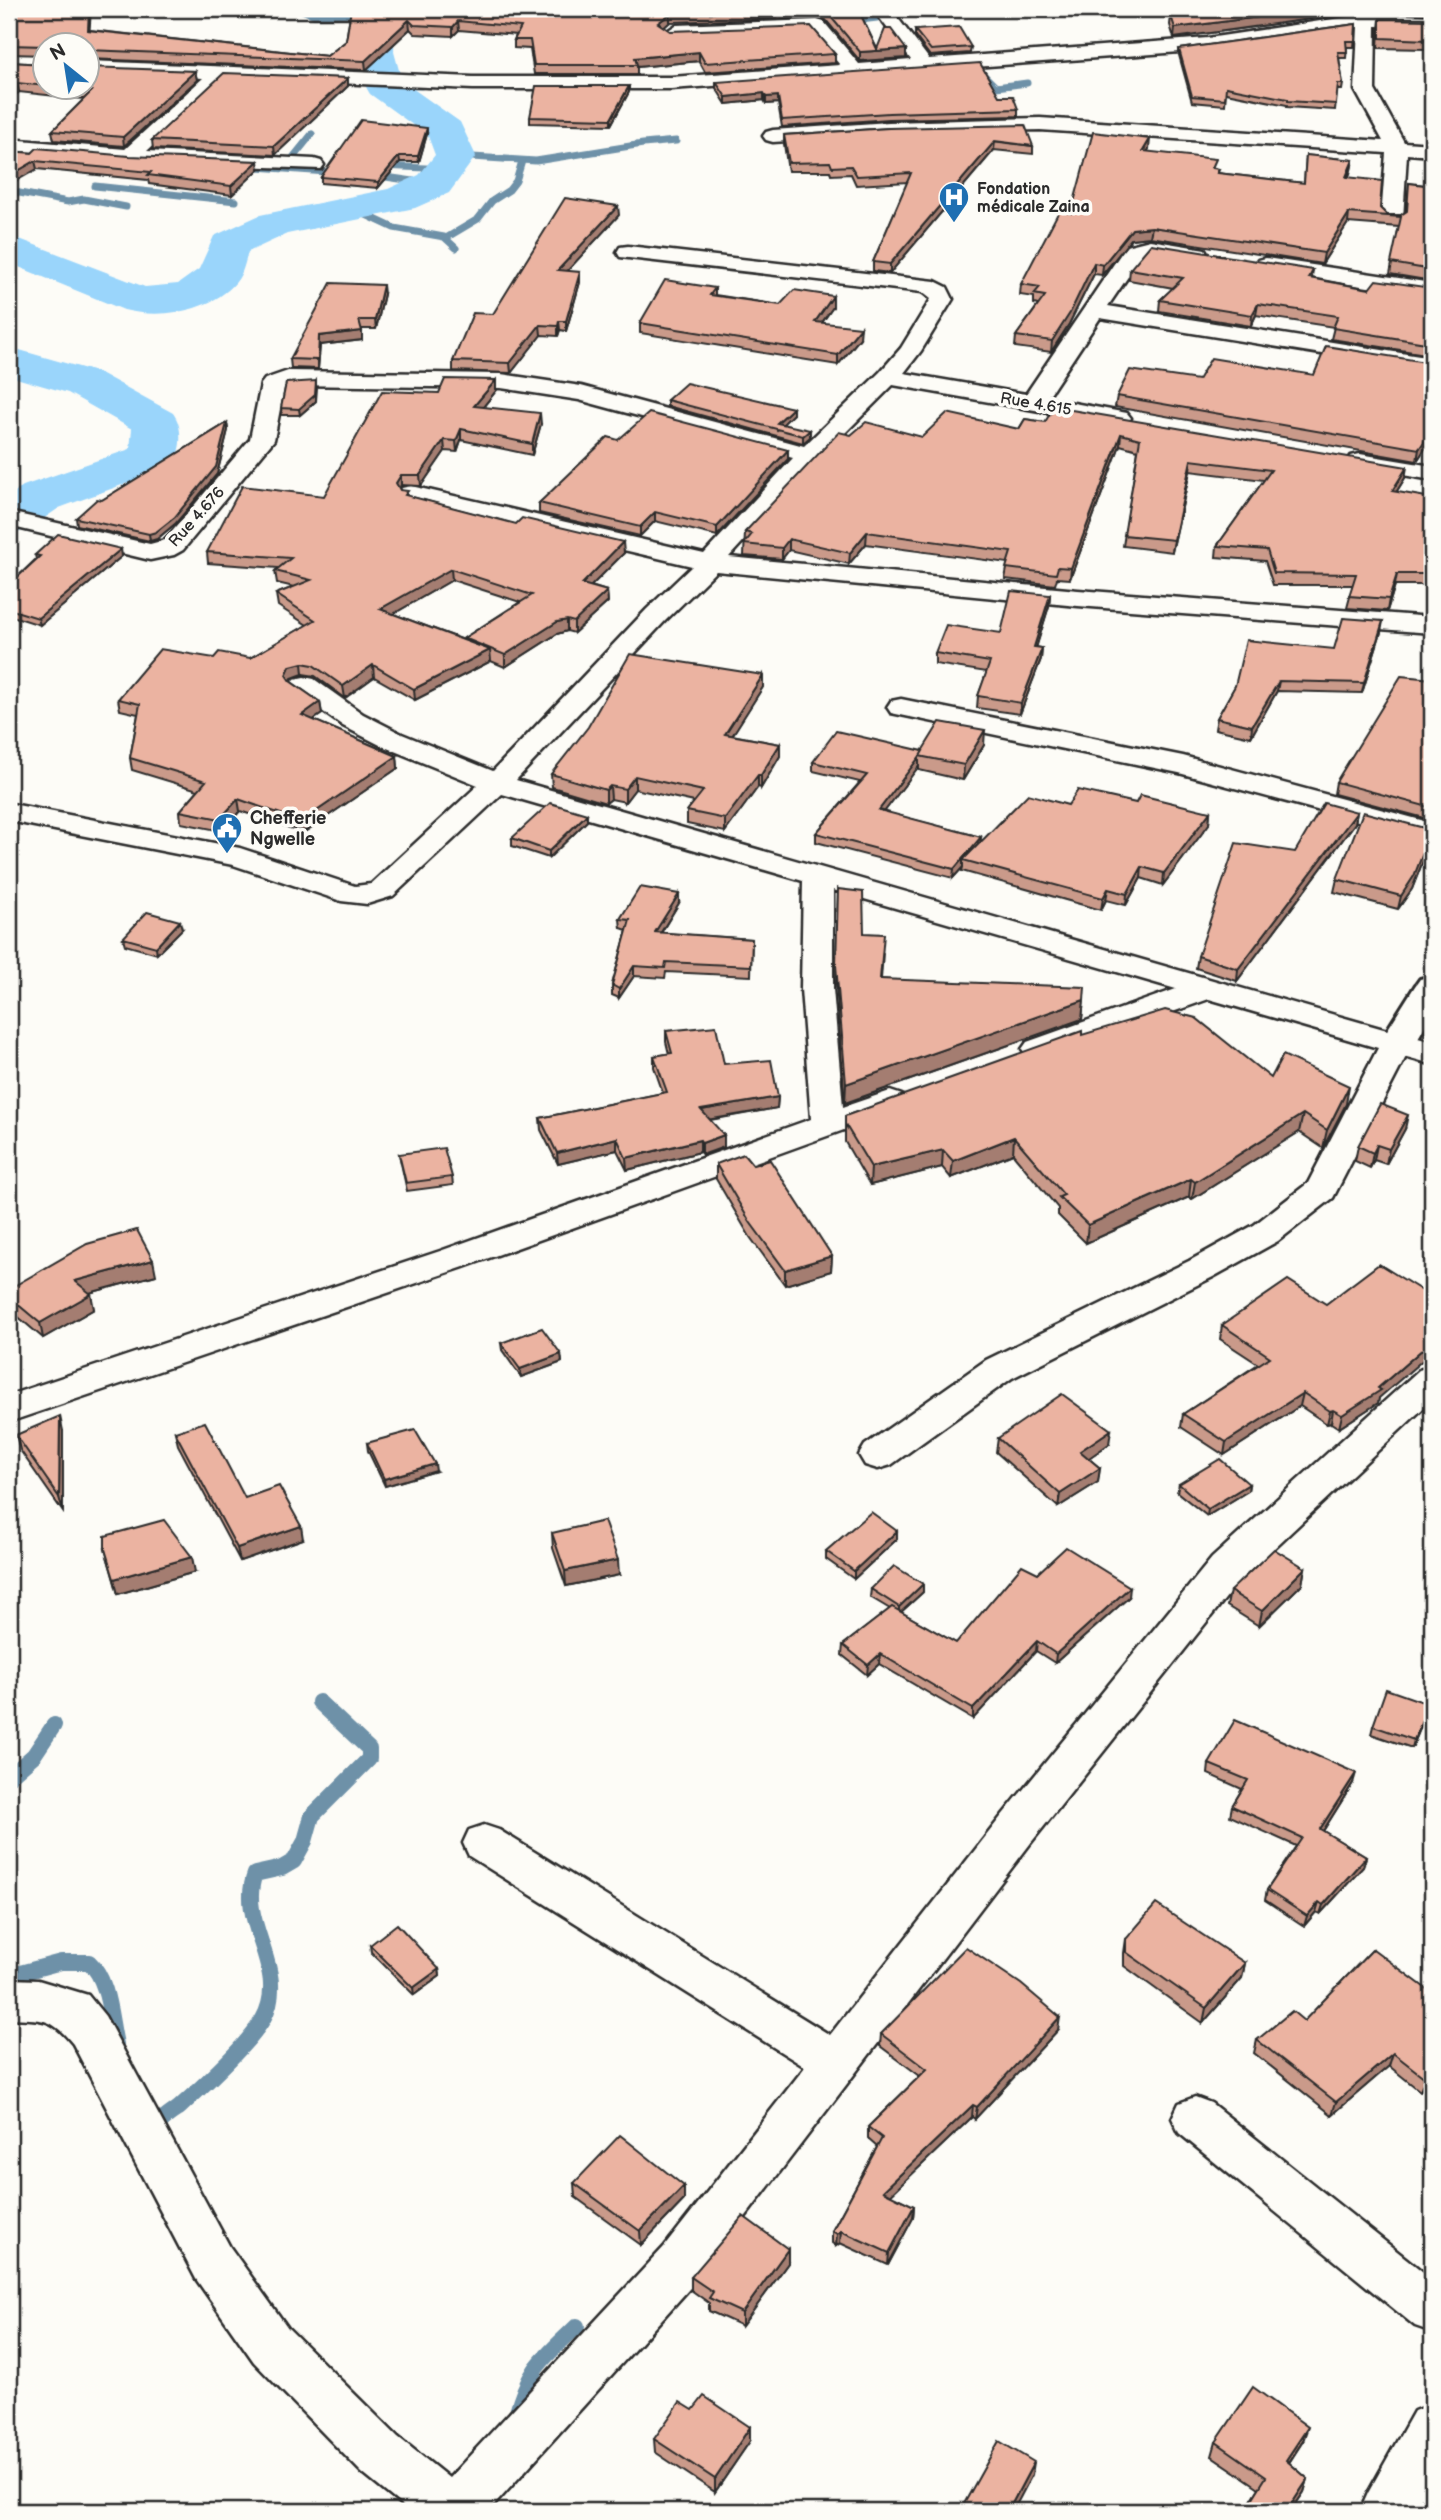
<svg xmlns="http://www.w3.org/2000/svg" width="1441" height="2520" font-family="'Balsamiq Sans',sans-serif">
  <rect width="100%" height="100%" fill="#fdfcf7"/>
  <filter id="ink" filterUnits="userSpaceOnUse"><feTurbulence type="fractalNoise" baseFrequency=".0143" numOctaves="2"/><feDisplacementMap in="SourceGraphic" scale="14" xChannelSelector="R" yChannelSelector="G"/><feConvolveMatrix kernelMatrix="1 2 1 2 8 2 1 2 1" color-interpolation-filters="sRGB"/></filter>
  <g filter="url(#ink)">
    <g fill="none" stroke-linecap="round" stroke-linejoin="round">
      <!-- stream-far1 -->
      <g stroke="#6e91a8" stroke-width="7">
        <path d="M300 9 314 15 364 14"/>
        <path d="M1178 9 1194 25"/>
        <path d="M852 21 877 18 875 9"/>
        <path d="M984 75 996 87 1027 83"/>
        <path d="M384 86H421"/>
        <path d="M162 150 236 156"/>
        <path d="M456 156 536 161 643 144 676 141"/>
        <path d="M291 160 312 134"/>
        <path d="M244 166 341 173"/>
        <path d="M382 166 447 169"/>
        <path d="M372 175 434 184"/>
        <path d="M95 186 236 201"/>
        <path d="M9 191 68 202 84 199 126 207"/>
        <path d="M349 207 394 228 444 237 456 248"/>
        <path d="M446 238 478 219 492 201 509 190 516 181 522 161"/>
      </g>
      <!-- stream -->
      <g stroke="#6e91a8" stroke-width="16">
        <path d="M9 1777 34 1755 54 1725"/>
        <path d="M9 1976 61 1962H89C109 1980 110 2019 116 2044"/>
        <path d="M159 2137C158 2131 157 2126 161 2122 167 2115 176 2111 182 2105 203 2086 250 2042 263 2019 291 1969 236 1923 255 1874L282 1868 294 1861 305 1841 312 1816 369 1759V1749L319 1702"/>
        <path d="M516 2416C529 2367 542 2360 577 2326"/>
      </g>
      <!-- river -->
      <g fill="#9ad5fb" fill-rule="evenodd">
        <path d="M356 9H394L390 15 395 22 394 52 402 81 460 122 476 156 449 193 415 208 287 234 248 252C245 262 243 274 236 282 211 312 160 319 124 310L9 263V235L145 287 178 284 199 269 214 236 260 215 388 189 419 175 435 155 428 136 370 94C363 83 357 66 356 52 355 38 360 27 353 14Z"/>
        <path d="M9 347 100 373 173 413C184 428 182 452 171 467L59 508 27 530 9 534V496L23 486 130 449 132 429 68 393 9 376Z"/>
      </g>
      <!-- minor casing -->
      <g stroke="#2b2b2b" stroke-width="5">
        <g id="minor">
          <path d="M873 9H891L929 59 1208 38 1367 14 1432 16V27L1376 26 1375 90 1404 142 1432 144V156L1407 154 1403 219 1399 223H1385L1381 219 1386 153 1040 130 889 134 773 142 766 140 763 136 766 132 773 130 889 122 1040 118 1383 141 1355 90 1358 27 1208 50 671 89H473L224 78 147 151 314 159 321 161 324 165 321 169 130 162 9 151V139L125 149 203 78 88 73V61L473 77H671L840 65 812 32 676 37 667 31 676 25 817 20 824 22 859 64 911 60Z"/>
          <path d="M1150 240 1205 249 1208 254 1205 259C1184 264 1163 249 1142 256L1108 306 1432 358V372L1100 318 1047 398 1127 413 1131 418 1127 423 1119 425 893 385 818 460 729 557 1078 590 1432 617V633L1078 606 716 571 665 621 516 780 1408 1036 1413 1043 1333 1198 1278 1241 1213 1277 1012 1378 891 1465 878 1469 865 1465 859 1455 865 1445 986 1360 1189 1261 1254 1225 1308 1183 1378 1048 1209 999 1049 1056 1038 1059 1027 1056 1022 1049 1027 1042 1176 989 833 890V989L843 1107 890 1091 902 1095 906 1102 902 1109 464 1267 9 1422V1395L440 1251 811 1119 801 989 803 881 502 794 393 896 367 904 341 901 233 865 9 821V805L12 804 240 848 355 886 371 884 478 785 382 746 343 726 294 691 290 685 294 679 304 677 314 679 363 714 402 734 493 771 647 609 692 566 402 498 399 493 402 488 411 486 704 554 793 458 579 400 501 388 291 385 284 388 274 440 183 550 174 555 150 560 9 526V512L150 544 165 540 250 439 261 384 265 379 288 371 501 374 581 386 804 446 880 372 901 348 931 299 922 292 620 257 617 252 620 247 628 246 935 281 947 287 953 299 921 351 904 373 1026 394 1126 246Z"/>
          <path d="M1266 258 1432 283V297L1258 270 1255 265 1258 260Z"/>
          <path d="M1360 454 1432 466V480L1351 466 1348 461 1351 456Z"/>
          <path d="M901 699 1183 756 1432 823V841L1179 773 891 713 887 707 891 701Z"/>
          <path d="M1432 1366V1400L1240 1580 1030 1844 698 2279 489 2511H409L362 2473 254 2362 196 2279 73 2044C50 2016 43 2020 9 2018V1979L38 1980 88 1995 105 2016 230 2247 288 2328 398 2437 449 2478 664 2247 805 2067 469 1856 463 1843 469 1830 484 1825 499 1830 830 2035 1000 1818 1212 1558 1419 1370Z"/>
          <path d="M1195 2097 1211 2103 1432 2279V2332L1415 2326 1179 2133 1172 2118 1179 2103Z"/>
          <path d="M1432 2404V2479L1414 2511H1360L1368 2493 1414 2411Z"/>
        </g>
      </g>
      <!-- tertiary casing -->
      <g stroke="#2b2b2b" stroke-width="6">
        <path id="tertiary" d="M1432 976V1014L1418 1038 1432 1042V1064L1385 1051 1379 1043 1415 986 1420 979Z"/>
      </g>
      <!-- minor -->
      <use href="#minor" fill="#fdfcf7" fill-rule="evenodd"/>
      <!-- tertiary -->
      <use href="#tertiary" fill="#fdfcf7" fill-rule="evenodd"/>
    </g>
    <!-- wall -->
    <g fill="#ca9a8a" stroke="#2b2b2b" stroke-width="2" fill-rule="evenodd">
      <path d="M9 9 90 30 327 56 346 41 351 9H858L877 49 906 58 860 61 826 20 817 17 670 22 664 27 670 31 835 54V63L705 72 699 61 637 67V74H534L530 49 514 48V40L516 35 459 30 453 36 415 34 410 29 366 70 88 59V46H46V55L9 54Z"/>
      <path d="M1211 9H1432V14L1367 11 1174 38 1170 25 1171 16 1218 13Z"/>
      <path d="M1380 19 1432 20V74L1427 49 1378 48 1379 29Z"/>
      <path d="M1356 24 1354 47H1347L1346 58H1339L1343 84 1342 90H1337L1335 110 1287 107V105L1226 93 1225 105 1192 102 1179 55V49Z"/>
      <path d="M915 30 971 47 970 53 930 56 915 36Z"/>
      <path d="M9 62 44 64 46 63V88H88L195 71 197 80 124 146 54 140 52 131 84 99 19 92 9 101Z"/>
      <path d="M348 78V86L275 155 153 149 152 140Z"/>
      <path d="M716 82 999 96 1018 109V116L889 119 782 127 778 103 766 104 764 100 726 104 716 88Z"/>
      <path d="M629 86V92L611 125 530 123V117Z"/>
      <path d="M889 128 1033 146V154L994 150 890 273 873 271V262L908 182 856 185 851 174 831 175 830 171H788L784 144V135Z"/>
      <path d="M427 134 419 162H400L378 188 321 183V177Z"/>
      <path d="M1149 149 1147 152 1219 169 1218 173 1304 183 1306 155 1353 160 1351 170 1349 177 1387 215H1401L1406 211 1409 183 1432 186V281L1390 274 1399 227 1348 223 1322 264 1150 237 1131 239 1102 275 1094 274 1069 324 1051 352 1015 347 1016 336 1038 305 1034 304V297L1020 295 1021 284 1071 213Z"/>
      <path d="M9 151 259 169 232 195 149 184 148 180 37 169Z"/>
      <path d="M619 215 567 271 580 282 566 331 560 330 558 336 541 335 511 373 453 371V361L493 314Z"/>
      <path d="M1130 269 1313 270 1312 278 1369 289 1432 288V355L1331 339 1334 327 1256 315 1251 326 1159 311 1160 300 1173 288 1129 280Z"/>
      <path d="M715 288V295L780 305 833 296V307L822 323 860 338 838 365 640 333V323Z"/>
      <path d="M384 294 376 329H361L362 340 320 345 318 369 291 368 290 359Z"/>
      <path d="M1432 363V441H1430L1417 461 1115 407 1117 396 1198 380 1314 375Z"/>
      <path d="M317 388 316 401 300 415H282L281 408Z"/>
      <path d="M496 391 483 407 541 424 532 455 461 440 457 452 445 451 421 486 401 485 400 489 408 496 624 553 591 586 607 591 608 602 574 633 567 631 557 634 505 667 491 661 415 700 374 677 345 698 315 676 303 674 292 678 290 681 320 702 322 714 313 720 397 756 398 768 306 831 293 829 240 811 222 831 181 823 180 811 198 790 132 770 130 758 138 714 120 710 118 699 214 658H250L307 625 278 606 276 594 294 587 277 583 275 571 279 568 208 563 207 552 324 496 439 393ZM452 580 520 602 464 638V640L393 614Z"/>
      <path d="M667 400 793 408V414L782 424 810 437 803 443 667 406Z"/>
      <path d="M1025 419 1405 478 1397 491 1430 510 1429 512 1432 538 1431 585H1395L1387 611 1347 608 1353 585H1273L1265 561 1216 557 1217 546 1264 480 1190 471 1172 552 1123 546 1138 450 1120 445 1070 579 1057 578 1055 585 1005 579 1008 563 866 544 849 564 789 550 782 559 744 556 745 532 851 435 922 437 1019 429Z"/>
      <path d="M227 423 228 430 217 474 176 523 157 539 150 541 77 525 76 518 102 500Z"/>
      <path d="M618 440 788 459 717 536 655 521 640 536 539 513V503Z"/>
      <path d="M35 555 122 556 40 625 9 615V585L36 559Z"/>
      <path d="M1050 595 1049 606 1036 647 1042 648 1041 659 1020 714 977 708 978 696 987 672 935 664V653L1001 633Z"/>
      <path d="M1381 632 1362 693 1277 691 1251 737 1215 729 1217 718 1235 686Z"/>
      <path d="M763 675V687L732 735 780 744V756L761 788 758 787 725 832 687 824V811L694 802 635 789 625 802 611 799 606 803 552 787 551 774Z"/>
      <path d="M1432 679V820L1334 794 1336 782Z"/>
      <path d="M984 745 963 780 919 770V766L884 812 981 837 980 842 1068 805 1136 803 1210 812 1209 824 1163 885 1141 878 1126 905 1106 900 1101 910 962 871 963 867 953 878 816 842V833L860 782 813 771V762Z"/>
      <path d="M1357 812 1355 823 1237 981 1196 968 1198 956 1295 852Z"/>
      <path d="M587 814V821L549 858 512 846V838Z"/>
      <path d="M1430 843 1412 889 1398 909 1334 892 1337 879Z"/>
      <path d="M838 889 864 933 883 953 881 979 1084 1000 1082 1019 845 1103 836 984Z"/>
      <path d="M679 903 661 933 752 939 751 976 666 972 665 978 634 976 619 998 612 995V985L627 930 621 928 620 919Z"/>
      <path d="M182 929 157 954 125 945 123 938Z"/>
      <path d="M666 1031 724 1064 778 1097 777 1108 710 1120 724 1147 702 1155 700 1152 627 1170 617 1150 558 1164 541 1130 540 1118 663 1093 654 1067V1056L669 1054 666 1042Z"/>
      <path d="M1082 1035 1271 1078 1346 1104 1323 1148 1299 1132 1192 1199 1189 1197 1086 1243 1058 1215V1208L1013 1154 951 1178 942 1167 870 1185 845 1142V1116Z"/>
      <path d="M1405 1129 1386 1164 1374 1160 1370 1168 1355 1161 1358 1146Z"/>
      <path d="M399 1154 452 1177 453 1185 407 1191Z"/>
      <path d="M716 1164 832 1256 831 1271 785 1285 750 1237 716 1179Z"/>
      <path d="M156 1275 89 1293 94 1309 43 1338 9 1309V1289Z"/>
      <path d="M1222 1325 1379 1398 1378 1403 1339 1428 1331 1423 1327 1424 1300 1406 1224 1455 1181 1427 1183 1414 1258 1364 1220 1339Z"/>
      <path d="M501 1343 561 1354 562 1362 521 1377 502 1350Z"/>
      <path d="M63 1431V1512L20 1450 16 1435Z"/>
      <path d="M175 1432 245 1498 303 1539 240 1561 178 1445Z"/>
      <path d="M998 1438 1109 1444 1088 1458 1100 1468 1098 1482 1058 1507 996 1452Z"/>
      <path d="M367 1443 436 1471 385 1486 368 1451Z"/>
      <path d="M1179 1484H1249L1248 1491 1207 1516 1177 1492Z"/>
      <path d="M897 1531V1539L854 1579 826 1559V1551Z"/>
      <path d="M552 1533 619 1575 566 1586 553 1548Z"/>
      <path d="M105 1549 195 1572 118 1594Z"/>
      <path d="M1305 1568 1302 1584 1259 1626 1227 1606 1230 1591Z"/>
      <path d="M1038 1573 1129 1597 1055 1663 1036 1651 973 1719 879 1664 867 1675 842 1655 843 1645 890 1609 870 1597 871 1589 923 1584V1592L901 1612 956 1643Z"/>
      <path d="M1427 1712 1412 1748 1371 1734 1373 1726Z"/>
      <path d="M1209 1764 1353 1783 1323 1831 1366 1857 1363 1867 1320 1914 1316 1912 1304 1926 1265 1900 1267 1890 1296 1846 1230 1816 1232 1806 1242 1789 1208 1774Z"/>
      <path d="M1126 1939 1245 1963 1242 1978 1203 2023 1124 1966V1953Z"/>
      <path d="M370 1945 439 1969 440 1976 414 1995 371 1952Z"/>
      <path d="M1373 1949 1432 2079 1420 2091 1389 2066 1332 2115 1254 2053 1257 2040 1304 2021Z"/>
      <path d="M1058 2030 975 2119 972 2117 890 2195 914 2206 913 2218 888 2265 840 2243 836 2246 832 2243V2231L877 2147 868 2139V2127L920 2076 880 2046 881 2034Z"/>
      <path d="M574 2183 684 2186V2200L641 2245 575 2197Z"/>
      <path d="M788 2263 742 2326 709 2311V2303L691 2290V2277Z"/>
      <path d="M654 2439 750 2441 715 2492 655 2452Z"/>
      <path d="M1303 2441 1289 2463 1308 2479 1304 2492 1291 2511H1248L1251 2501 1259 2488 1212 2456 1216 2442Z"/>
    </g>
    <!-- shaded-wall -->
    <g fill="#a47d71" stroke="#2b2b2b" stroke-width="2">
      <path d="M89 9H91L89 39 88 30Z"/>
      <path d="M1319 9H1367V11L1174 38 1175 28Z"/>
      <path d="M670 14V22L659 32 658 23Z"/>
      <path d="M409 20 410 29 366 70 365 61Z"/>
      <path d="M458 21 459 30 453 36V27Z"/>
      <path d="M906 49V58L860 61V52Z"/>
      <path d="M699 52V61L637 67 635 58Z"/>
      <path d="M195 71 197 80 124 146 123 137Z"/>
      <path d="M348 78V86L275 155 274 146Z"/>
      <path d="M17 83 19 92 9 101V90Z"/>
      <path d="M629 86V92L611 125V119Z"/>
      <path d="M764 93V100L726 104V97Z"/>
      <path d="M778 96V103L766 104V97Z"/>
      <path d="M427 128V134L419 162 418 156Z"/>
      <path d="M1150 139 1149 149 1142 161 1143 151Z"/>
      <path d="M995 141 994 150 890 273V264Z"/>
      <path d="M399 156 400 162 378 188V182Z"/>
      <path d="M1353 160 1351 170 1344 187 1346 177Z"/>
      <path d="M35 161 37 169 9 185V176Z"/>
      <path d="M258 161 259 169 232 195 231 186Z"/>
      <path d="M618 206 619 215 559 280 558 270Z"/>
      <path d="M1349 213 1348 223 1322 264 1324 253Z"/>
      <path d="M1152 227 1150 237 1131 239 1102 275 1103 265 1132 229Z"/>
      <path d="M1094 263V274L1069 324 1051 352 1052 341Z"/>
      <path d="M580 272V282L566 331V321Z"/>
      <path d="M383 285 384 294 376 329 375 320Z"/>
      <path d="M833 296V307L815 332V322Z"/>
      <path d="M1258 304 1256 315 1251 326 1252 315Z"/>
      <path d="M559 321 560 330 558 336V326Z"/>
      <path d="M540 325 541 335 511 373 510 363Z"/>
      <path d="M861 327 860 338 838 365V355Z"/>
      <path d="M362 331V340L320 345 318 369V360L319 336Z"/>
      <path d="M496 380V391L475 417 474 406Z"/>
      <path d="M316 381V401L300 415 299 409Z"/>
      <path d="M793 408V414L777 430V423Z"/>
      <path d="M540 413 541 424 532 455V444Z"/>
      <path d="M227 423 228 430 217 474 176 523 157 539 150 541 149 534Z"/>
      <path d="M461 429V440L457 452 456 441Z"/>
      <path d="M1432 429 1430 441 1417 461 1419 449Z"/>
      <path d="M810 430V437L803 443V436Z"/>
      <path d="M1121 434 1120 445 1070 579 1071 568Z"/>
      <path d="M444 440 445 451 421 486 420 475Z"/>
      <path d="M788 450V459L717 536V527Z"/>
      <path d="M1191 460 1190 471 1172 552 1174 540Z"/>
      <path d="M1407 467 1405 478 1390 502 1392 491Z"/>
      <path d="M401 475V485L397 494 396 483Z"/>
      <path d="M1432 498 1430 510 1423 522 1425 511Z"/>
      <path d="M655 512V521L640 536V527Z"/>
      <path d="M867 532 866 544 849 564 850 553Z"/>
      <path d="M789 539V550L782 559V548Z"/>
      <path d="M623 542 624 553 582 595V584Z"/>
      <path d="M121 549 122 556 40 625 38 618Z"/>
      <path d="M451 569 452 580 381 621 380 609Z"/>
      <path d="M1397 574 1395 585 1387 611 1389 599Z"/>
      <path d="M607 591 608 602 574 633V622Z"/>
      <path d="M1050 595 1049 606 1033 658 1034 647Z"/>
      <path d="M567 620V631L557 634 505 667V655L557 622Z"/>
      <path d="M1383 621 1381 632 1362 693 1364 683Z"/>
      <path d="M1042 648 1041 659 1020 714 1021 703Z"/>
      <path d="M490 650 491 661 415 700 414 689Z"/>
      <path d="M302 663 303 674 292 678 288 686 286 675 290 666Z"/>
      <path d="M373 665 374 677 345 698 343 686Z"/>
      <path d="M763 675V687L725 747V734Z"/>
      <path d="M1279 681 1277 691 1251 737 1252 726Z"/>
      <path d="M320 702 322 714 303 727 302 715Z"/>
      <path d="M985 730 984 745 963 780 964 765Z"/>
      <path d="M780 744V756L761 788V775Z"/>
      <path d="M397 756 398 768 306 831 305 819Z"/>
      <path d="M919 757V766L878 820 879 810Z"/>
      <path d="M758 775V787L725 832V819Z"/>
      <path d="M635 776V789L625 802V789Z"/>
      <path d="M610 786 611 799 606 803V790Z"/>
      <path d="M238 799 240 811 222 831 220 819Z"/>
      <path d="M1210 812 1209 824 1163 885 1164 873Z"/>
      <path d="M1357 812 1355 823 1237 981 1238 969Z"/>
      <path d="M587 814V821L549 858V851Z"/>
      <path d="M1432 830 1430 843 1412 889 1398 909 1401 896Z"/>
      <path d="M981 837 980 847 963 860V867L953 878 954 869Z"/>
      <path d="M1142 867 1141 878 1126 905 1127 894Z"/>
      <path d="M1108 889 1106 900 1101 910 1103 898Z"/>
      <path d="M679 894V903L655 942V932Z"/>
      <path d="M180 921 182 929 157 954 156 947Z"/>
      <path d="M634 966V976L619 998V989Z"/>
      <path d="M1084 1000 1082 1019 845 1103 846 1084Z"/>
      <path d="M1349 1086 1346 1104 1323 1148 1327 1130Z"/>
      <path d="M778 1097 777 1108 701 1121V1110Z"/>
      <path d="M1303 1114 1299 1132 1192 1199 1195 1182Z"/>
      <path d="M1408 1115 1405 1129 1386 1164 1389 1149Z"/>
      <path d="M724 1135V1147L702 1155V1143Z"/>
      <path d="M1014 1137 1013 1154 951 1178 953 1161Z"/>
      <path d="M617 1138V1150L558 1164 557 1153Z"/>
      <path d="M700 1140V1152L627 1170 626 1158Z"/>
      <path d="M1377 1145 1374 1160 1370 1168 1373 1153Z"/>
      <path d="M943 1150 942 1167 870 1185 871 1167Z"/>
      <path d="M1191 1179 1189 1197 1086 1243 1088 1225Z"/>
      <path d="M832 1256 831 1271 785 1285V1270Z"/>
      <path d="M153 1260 156 1275 78 1296 75 1281Z"/>
      <path d="M91 1294 94 1309 43 1338 40 1323Z"/>
      <path d="M1432 1341V1352L1379 1398 1378 1403 1339 1428 1342 1415 1378 1388Z"/>
      <path d="M561 1354 562 1362 521 1377 520 1369Z"/>
      <path d="M1303 1393 1300 1406 1224 1455 1226 1442Z"/>
      <path d="M1333 1410 1331 1423 1327 1424 1330 1411Z"/>
      <path d="M60 1416 63 1431V1512L59 1497Z"/>
      <path d="M1111 1430 1109 1444 1079 1465 1080 1451Z"/>
      <path d="M435 1464 436 1471 385 1486 384 1479Z"/>
      <path d="M1100 1468 1098 1482 1058 1507 1060 1494Z"/>
      <path d="M1249 1484 1248 1491 1207 1516 1208 1509Z"/>
      <path d="M301 1526 303 1539 240 1561 237 1548Z"/>
      <path d="M897 1531V1539L854 1579V1571Z"/>
      <path d="M192 1557 195 1572 118 1594 114 1579Z"/>
      <path d="M618 1560 619 1575 566 1586 565 1571Z"/>
      <path d="M1305 1568 1302 1584 1259 1626 1262 1611Z"/>
      <path d="M923 1584V1592L899 1614V1607Z"/>
      <path d="M1130 1587 1129 1597 1055 1663 1056 1654Z"/>
      <path d="M1037 1641 1036 1651 973 1719V1709Z"/>
      <path d="M880 1654 879 1664 867 1675 868 1665Z"/>
      <path d="M1429 1704 1427 1712 1412 1748 1414 1740Z"/>
      <path d="M1356 1773 1353 1783 1318 1839 1320 1829Z"/>
      <path d="M1366 1857 1363 1867 1320 1914 1323 1905Z"/>
      <path d="M1319 1902 1316 1912 1304 1926 1307 1916Z"/>
      <path d="M1245 1963 1242 1978 1203 2023 1206 2008Z"/>
      <path d="M439 1969 440 1976 414 1995 413 1988Z"/>
      <path d="M1060 2017 1058 2030 975 2119 977 2107Z"/>
      <path d="M1393 2053 1389 2066 1332 2115 1336 2102Z"/>
      <path d="M1432 2070V2079L1420 2091 1425 2078Z"/>
      <path d="M973 2105 972 2117 882 2203 883 2191Z"/>
      <path d="M684 2186V2200L641 2245 640 2231Z"/>
      <path d="M914 2206 913 2218 888 2265 889 2253Z"/>
      <path d="M841 2231 840 2243 836 2246 837 2234Z"/>
      <path d="M788 2249V2263L742 2326V2313Z"/>
      <path d="M750 2427V2441L715 2492V2479Z"/>
      <path d="M1308 2427 1303 2441 1282 2473 1286 2460Z"/>
      <path d="M1034 2462 1032 2475 1013 2511H1008Z"/>
      <path d="M1308 2479 1304 2492 1291 2511H1287Z"/>
    </g>
    <!-- building -->
    <g fill="#ebb3a1" stroke="#2b2b2b" stroke-width="2">
      <path d="M9 9H89L88 30 327 56 346 41 351 9H811L670 14 658 23 670 31 811 26 835 54 705 63 699 52 635 58 637 65H534L530 40H514L521 27 458 21 453 27 414 25 409 20 365 61 88 50V46H46V51L45 46 9 45Z"/>
      <path d="M818 9H858L877 49 885 29H891L906 49 860 52 826 11Z"/>
      <path d="M1227 9H1319L1175 28 1171 16 1233 12Z"/>
      <path d="M1380 19 1432 20V57L1428 40 1380 38Z"/>
      <path d="M1356 24 1355 41H1346L1347 52H1338L1343 84H1338L1336 104 1288 101V99L1226 87 1225 99 1192 96 1179 49Z"/>
      <path d="M959 27 971 47 931 50 915 30Z"/>
      <path d="M9 62 44 64 46 63V86L17 83 9 90Z"/>
      <path d="M980 63 999 96H1013L1018 109 889 113 782 120 778 96 766 97 764 93 726 97 716 82Z"/>
      <path d="M88 67 195 71 123 137 52 131 92 91 61 88H88Z"/>
      <path d="M224 73 348 78 274 146 152 140Z"/>
      <path d="M536 86H629L611 119 530 117Z"/>
      <path d="M361 120 427 128 418 156H399L378 182 321 177Z"/>
      <path d="M1025 125 1033 146 995 141 890 264 873 262 911 173 857 176 851 166 832 167 830 162 789 163 784 135 889 128Z"/>
      <path d="M1093 132 1150 139 1143 151 1216 159 1212 168 1219 169 1217 173 1304 183 1306 155 1353 160 1346 177 1382 181 1380 208 1387 215H1401L1407 211 1409 183 1432 186V270L1391 263 1401 217 1349 213 1324 253 1152 227 1132 229 1103 265 1094 263 1070 313 1052 341 1016 336 1045 296 1034 294 1040 287 1021 284 1059 211 1071 213Z"/>
      <path d="M37 148 129 156 258 161 231 186 148 175 151 172 35 161 9 176V151L32 153Z"/>
      <path d="M565 198 618 206 558 270 580 272 566 321H559L558 326 540 325 510 363 453 361 473 313 493 314Z"/>
      <path d="M1151 244 1313 270 1309 278 1369 289 1376 280 1432 288V344L1333 328 1338 316 1258 304 1252 315 1160 300 1183 278 1130 269Z"/>
      <path d="M665 280 715 288 710 295 780 305 794 290 833 296 815 322 861 327 838 355 640 323Z"/>
      <path d="M331 283 383 285 375 320H359L362 331 319 336 318 360 290 359Z"/>
      <path d="M1326 346 1432 363V430L1419 449 1117 396 1130 370 1198 380 1211 358 1314 375Z"/>
      <path d="M445 379 496 380 474 406 540 413 532 444 461 429 456 441 444 440 420 475H401L396 483 400 490 408 491 405 495 516 524 522 518 623 542 582 584 607 591 574 622 567 620 557 622 505 655 464 638 532 595 451 569 380 609 490 650 414 689 373 665 343 686 313 665 302 663 290 666 286 675 290 681 320 702 302 715 397 756 305 819 292 818 238 799 220 819 180 811 206 781 130 758 140 704 118 699 160 649 214 658 219 652 250 658 315 620 276 594 311 580 275 571 291 558 207 552 242 486 324 496 382 391 439 393Z"/>
      <path d="M316 381 315 395 299 409 281 408 286 383Z"/>
      <path d="M686 383 793 408 777 423 810 430 803 436 667 400Z"/>
      <path d="M1054 407 1407 467 1392 491 1432 498 1425 511 1431 512 1432 574H1397L1389 599 1349 596 1356 574 1274 573 1267 550 1217 546 1271 470 1191 460 1174 540 1124 535 1140 439 1121 434 1071 568 1058 567 1056 574 1006 568 1011 552 867 532 850 553 789 539 782 548 744 544 752 534 745 532 839 432 851 435 866 422 922 437 947 413 1019 429 1025 419 1045 422Z"/>
      <path d="M649 413 788 450 717 527 655 512 640 527 539 503 608 437 618 440Z"/>
      <path d="M227 423 216 467 175 517 156 532 149 534 76 518 97 499 102 500Z"/>
      <path d="M58 534 121 549 38 618 9 609V585L40 556 35 555Z"/>
      <path d="M1011 591 1050 595 1034 647 1042 648 1021 703 978 696 990 662 935 653 946 625 1001 633Z"/>
      <path d="M1343 618 1383 621 1364 683 1279 681 1252 726 1217 718 1235 686 1246 640 1334 649Z"/>
      <path d="M630 654 763 675 725 734 780 744 761 775H758L725 819 687 811 703 791 635 776 625 789 610 786 606 790 551 774 588 727Z"/>
      <path d="M1401 676 1432 679V808L1336 782Z"/>
      <path d="M940 722 985 730 964 765 919 756Z"/>
      <path d="M836 731 923 751 920 756 879 810 981 837 954 869 816 833 867 775 813 762Z"/>
      <path d="M1078 790 1136 803 1140 795 1210 812 1164 873 1142 867 1127 894 1108 889 1103 898 963 860 1028 794 1068 805Z"/>
      <path d="M550 803 587 814 549 851 512 838Z"/>
      <path d="M1324 803 1357 812 1238 969 1198 956 1236 843 1295 852Z"/>
      <path d="M1363 812 1432 830 1414 876 1401 896 1337 879Z"/>
      <path d="M640 887 679 894 655 932 752 939 751 966 666 962 665 968 634 966 619 989 612 985 630 920 620 919Z"/>
      <path d="M838 889 863 892 864 933 884 934 880 979 1085 987 1084 1000 846 1084 836 965Z"/>
      <path d="M147 912 180 921 156 947 123 938Z"/>
      <path d="M1165 1010 1196 1018 1271 1078 1283 1055 1349 1086 1327 1130 1303 1114 1195 1182 1191 1179 1088 1225 1059 1197 1064 1195 1014 1137 953 1161 943 1150 871 1167 845 1124V1116L1082 1031V1035Z"/>
      <path d="M716 1026 724 1064 771 1060 778 1097 701 1110 724 1135 702 1143 700 1140 626 1158 617 1138 557 1153 540 1118 667 1092 654 1056 672 1053 666 1031Z"/>
      <path d="M1380 1104 1408 1115 1389 1149 1377 1145 1373 1153 1358 1146Z"/>
      <path d="M444 1148 452 1177 406 1183 399 1154Z"/>
      <path d="M744 1154 753 1165 770 1160 832 1256 785 1270 750 1222 716 1164Z"/>
      <path d="M137 1230 153 1260 75 1281 91 1294 40 1323 9 1297V1289L87 1244Z"/>
      <path d="M1379 1264 1432 1297V1341L1378 1388 1381 1390 1342 1415 1333 1410 1330 1411 1303 1393 1226 1442 1183 1414 1270 1357 1222 1325 1288 1280 1326 1304Z"/>
      <path d="M542 1328 561 1354 520 1369 501 1343Z"/>
      <path d="M1062 1394 1111 1430 1080 1451 1100 1468 1060 1494 998 1438Z"/>
      <path d="M60 1416 59 1497 16 1435Z"/>
      <path d="M205 1422 245 1498 279 1486 301 1526 237 1548 175 1432Z"/>
      <path d="M415 1430 435 1464 384 1479 367 1443Z"/>
      <path d="M1220 1459 1249 1484 1208 1509 1179 1484Z"/>
      <path d="M871 1512 897 1531 854 1571 826 1551Z"/>
      <path d="M164 1520 192 1557 114 1579 105 1549V1536Z"/>
      <path d="M604 1521 618 1560 565 1571 552 1533Z"/>
      <path d="M1066 1547 1130 1587 1056 1654 1037 1641 973 1709 880 1654 868 1665 843 1645 892 1607 956 1643 1022 1565 1038 1573Z"/>
      <path d="M1274 1549 1305 1568 1262 1611 1230 1591Z"/>
      <path d="M894 1566 923 1584 899 1607 871 1589Z"/>
      <path d="M1386 1689 1429 1704 1414 1740 1373 1726Z"/>
      <path d="M1235 1720 1356 1773 1320 1829 1366 1857 1323 1905 1319 1902 1307 1916 1267 1890 1302 1838 1232 1806 1248 1780 1209 1764Z"/>
      <path d="M1156 1904 1245 1963 1206 2008 1126 1952V1939Z"/>
      <path d="M397 1924 439 1969 413 1988 370 1945Z"/>
      <path d="M966 1947 1021 1984 1060 2017 977 2107 973 2105 883 2191 914 2206 889 2253 841 2231 837 2234 832 2231 882 2138 868 2127 927 2069 881 2034Z"/>
      <path d="M1373 1949 1432 1993V2070L1425 2078 1393 2053 1336 2102 1257 2040 1292 2011 1304 2021Z"/>
      <path d="M620 2135 684 2186 640 2231 574 2183Z"/>
      <path d="M743 2216 788 2249 742 2313 709 2298 713 2292 691 2277Z"/>
      <path d="M1253 2387 1308 2427 1286 2460 1308 2479 1287 2511H1264L1251 2501 1266 2477 1216 2442Z"/>
      <path d="M704 2396 750 2427 715 2479 654 2439 680 2402 693 2410Z"/>
      <path d="M999 2441 1034 2462 1008 2511H960Z"/>
    </g>
  </g>
  <!-- icons -->
  <defs>
    <g id="hospital-pin" transform="scale(1.575)"><path d="M0 17L-7.5 6A9.5 9.5 0 1 1 7.5 6Z" fill="#1f6fb2" stroke="#fdfcf7"/><path d="M-5-5h3v3.5h4V-5h3V5h-3V1.5h-4V5h-3Z" fill="#fff"/></g>
    <g id="civic-pin" transform="scale(1.575)"><path d="M0 17L-7.5 6A9.5 9.5 0 1 1 7.5 6Z" fill="#1f6fb2" stroke="#fdfcf7"/><path d="M-.6-6.5H3V-4.5H.6V-3L4-1V1h2V6H-6V1h2V-1L-.6-3ZM-1.2 2.5V6h2.4V2.5Z" fill="#fff"/></g>
  </defs>
  <g fill-rule="evenodd">
    <use href="#hospital-pin" x="954" y="197"/>
    <use href="#civic-pin" x="227" y="828"/>
  </g>
  <g text-anchor="middle" stroke-width="7" stroke-linejoin="round" paint-order="stroke">
    <!-- far-poi labels -->
    <g font-size="16" font-weight="bold" fill="#2b2b2b" stroke="#fdfcf7" text-anchor="start">
      <text x="977" y="194">Fondation<tspan x="977" dy="18">médicale Zaina</tspan></text>
    </g>
    <!-- far-street labels -->
    <g font-size="16" fill="#2b2b2b" stroke="#fdfcf7">
      <text transform="translate(1036 403) rotate(10)" y="6">Rue 4.615</text>
      <text transform="translate(196 516) rotate(-48)" y="6">Rue 4.676</text>
    </g>
    <!-- poi labels -->
    <g font-size="18" font-weight="bold" fill="#2b2b2b" stroke="#fdfcf7" text-anchor="start">
      <text x="250" y="824">Chefferie<tspan x="250" dy="21">Ngwelle</tspan></text>
    </g>
  </g>
  <!-- margin -->
  <rect width="1441" height="2520" fill="none" stroke="#fdfcf7" stroke-width="35"/>
  <rect x="18" y="18" width="1406" height="2485" fill="none" stroke="#2b2b2b" stroke-width="2.5" filter="url(#ink)"/>
  <!-- north arrow -->
  <g transform="translate(66 66) rotate(330)"><circle r="33" fill="#fdfcf7" stroke="#a9a8a5" stroke-width="2"/>
  <path d="M0-5L12 26L0 18L-12 26Z" fill="#1f6fb2"/>
  <text y="-10" font-size="19" font-weight="bold" text-anchor="middle" fill="#2b2b2b">N</text>
  </g>
</svg>
